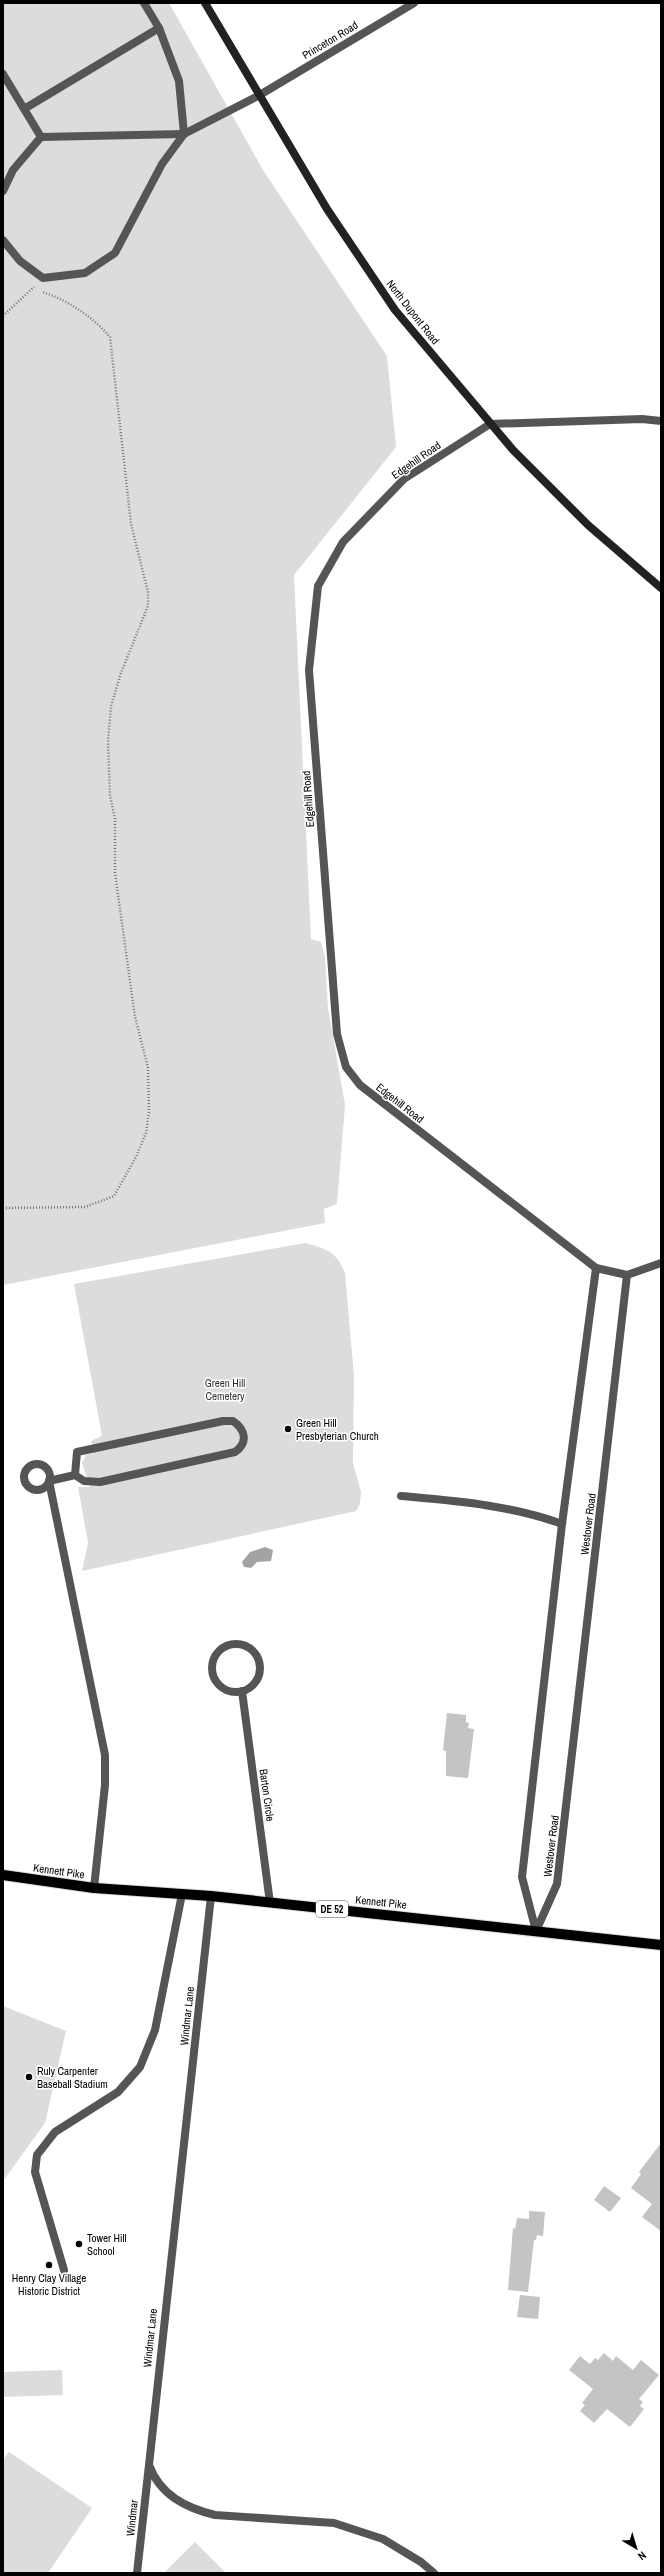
<svg xmlns="http://www.w3.org/2000/svg" width="664" height="2576" font-family="'Archivo Narrow',sans-serif">
  <rect width="100%" height="100%" fill="#fff"/>
  <!-- green -->
  <g fill="#dcdcdc">
    <path d="M3 3H169L263 170 387 356 396 447 294 575 311 939 321 942 325 957 328 1008 345 1105 337 1204 324 1209 325 1223 3 1285Z"/>
    <path d="M305 1243C326 1249 337 1251 345 1273L354 1376 353 1463 361 1492 360 1504 356 1511 347 1513 82 1571 88 1543 78 1487H90L82 1463 86 1455 94 1453 91 1441 102 1436 74 1284Z"/>
    <path d="M3 2006 66 2031 45 2123 3 2181Z"/>
    <path d="M62 2370 63 2395 3 2397V2372Z"/>
    <path d="M9 2452 92 2508 48 2573H3V2460Z"/>
    <path d="M195 2542 226 2573H164Z"/>
  </g>
  <!-- water -->
  <path fill="#a3a3a3" d="M265 1547 273 1550 271 1561 257 1562 251 1568 244 1567 242 1562 250 1552Z"/>
  <!-- building -->
  <g fill="#c4c4c4">
    <path d="M447 1713 466 1715V1722L469 1723 468 1728 474 1729 468 1778 446 1776V1751L443 1750Z"/>
    <path d="M661 2143V2231L642 2217 652 2204 631 2188 641 2174 639 2172Z"/>
    <path d="M604 2186 621 2198 610 2212 594 2200Z"/>
    <path d="M529 2211 545 2212 543 2236 537 2235 536 2240H534L528 2292 508 2290 513 2228 515 2229 517 2218 529 2219Z"/>
    <path d="M520 2295 540 2297 538 2319 517 2317Z"/>
    <path d="M604 2353 613 2361 616 2356 633 2370 641 2360 659 2375 639 2399 643 2402 640 2406 644 2409 630 2427 607 2409 594 2423 580 2411 585 2405 582 2403 593 2389 569 2370 580 2356 590 2364 595 2358 598 2360Z"/>
  </g>
  <g fill="none" stroke-linecap="round" stroke-linejoin="round">
    <!-- primary casing -->
    <g stroke="#dbdbdb" stroke-width="12">
      <path id="primary" d="M3 1875 94 1888 211 1896 661 1945"/>
    </g>
    <!-- path -->
    <g stroke="#777" stroke-width="2.5" stroke-dasharray="1 2" stroke-linecap="butt">
      <path d="M3 316 34 287"/>
      <path d="M3 1208 85 1207 114 1196 136 1157 146 1133 149 1112 148 1068 135 1017 115 873V819L110 796 108 742 111 706 121 673 148 606V592L131 524 110 337C93 317 68 300 42 292"/>
    </g>
    <!-- service -->
    <g stroke="#555" stroke-width="8">
      <path d="M144 3 159 28 179 81 184 134"/>
      <path d="M3 74 41 137 184 134"/>
      <path d="M24 109 159 28"/>
      <path d="M3 191 13 170 41 137"/>
      <path d="M3 240 20 261 43 278 85 273 115 253 162 164 184 134 258 96"/>
      <circle cx="37" cy="1477" r="13"/>
      <path d="M75 1475 84 1481 100 1482 235 1452C248 1443 246 1430 233 1421H223L77 1452 75 1475 49 1481 105 1755V1785L94 1888"/>
      <path d="M401 1496C456 1501 510 1505 562 1524"/>
      <path d="M64 2270 35 2172 37 2155 55 2132 118 2092 140 2067 155 2030 182 1894"/>
      <path d="M137 2573 149 2465"/>
    </g>
    <!-- minor -->
    <g stroke="#555" stroke-width="8">
      <path d="M258 96 414 3"/>
      <path d="M661 421 642 419 490 424 404 479 343 542 318 586 309 670 337 1034 346 1067 360 1085 596 1268 627 1275 661 1263"/>
      <circle cx="236" cy="1668" r="24"/>
      <path d="M242 1691 270 1903"/>
      <path d="M211 1896 149 2465C160 2495 186 2508 215 2515L334 2523 383 2539 421 2562 434 2573"/>
      <path d="M536 1931 522 1877 562 1524 596 1268"/>
      <path d="M536 1931 557 1884 627 1275"/>
    </g>
    <!-- secondary -->
    <path stroke="#222" stroke-width="8" d="M205 3 327 209 395 310 513 450 588 525 661 588"/>
    <!-- primary -->
    <use href="#primary" stroke="#000" stroke-width="10"/>
  </g>
  <!-- markers -->
  <g fill="#000" stroke="#fff" stroke-width="1.5">
    <circle cx="288" cy="1429" r="4"/>
    <circle cx="29" cy="2077" r="4"/>
    <circle cx="79" cy="2244" r="4"/>
    <circle cx="49" cy="2265" r="4"/>
  </g>
  <g text-anchor="middle" stroke-width="3" stroke-linejoin="round" paint-order="stroke">
    <!-- shield labels -->
    <rect fill="#fff" stroke="#4c4c4c" stroke-width="1" x="316" y="1901" width="32" height="16" rx="3"/>
    <g font-size="10" font-weight="bold" fill="#000">
      <text x="332" y="1913">DE 52</text>
    </g>
    <!-- street labels -->
    <g font-size="11" fill="#000" stroke="#fff">
      <text transform="translate(330 40) rotate(-31)" y="4">Princeton Road</text>
      <text transform="translate(413 312) rotate(52)" y="4">North Dupont Road</text>
      <text transform="translate(416 460) rotate(-35)" y="4">Edgehill Road</text>
      <text transform="translate(308 799) rotate(-94)" y="4">Edgehill Road</text>
      <text transform="translate(400 1103) rotate(38)" y="4">Edgehill Road</text>
      <text transform="translate(588 1524) rotate(-83)" y="4">Westover Road</text>
      <text transform="translate(267 1795) rotate(82)" y="4">Barton Circle</text>
      <text transform="translate(551 1846) rotate(-83)" y="4">Westover Road</text>
      <text transform="translate(59 1871) rotate(8)" y="4">Kennett Pike</text>
      <text transform="translate(381 1902) rotate(6)" y="4">Kennett Pike</text>
      <text transform="translate(187 2016) rotate(-84)" y="4">Windmar Lane</text>
      <text transform="translate(150 2338) rotate(-84)" y="4">Windmar Lane</text>
      <text transform="translate(132 2518) rotate(-84)" y="4">Windmar</text>
    </g>
    <!-- park labels -->
    <g font-size="11" fill="#333" stroke="#fff">
      <text x="225" y="1387">Green Hill<tspan x="225" dy="13">Cemetery</tspan></text>
    </g>
    <!-- poi labels -->
    <g font-size="11" fill="#000" stroke="#fff" text-anchor="start">
      <text x="296" y="1427">Green Hill<tspan x="296" dy="13">Presbyterian Church</tspan></text>
      <text x="37" y="2075">Ruly Carpenter<tspan x="37" dy="13">Baseball Stadium</tspan></text>
      <text x="87" y="2242">Tower Hill<tspan x="87" dy="13">School</tspan></text>
      <text x="49" y="2282" text-anchor="middle">Henry Clay Village<tspan x="49" dy="13">Historic District</tspan></text>
    </g>
  </g>
  <!-- border -->
  <rect width="664" height="2576" fill="none" stroke="#000000" stroke-width="8"/>
  <!-- north arrow -->
  <g transform="translate(636 2548) rotate(142)" stroke="#ffffff" stroke-width="3" paint-order="stroke">
  <path d="M0-3L7 15L0 10L-7 15Z" fill="#000000"/>
  <text y="-6" font-size="11" font-weight="bold" text-anchor="middle" fill="#000000">N</text>
  </g>
</svg>
